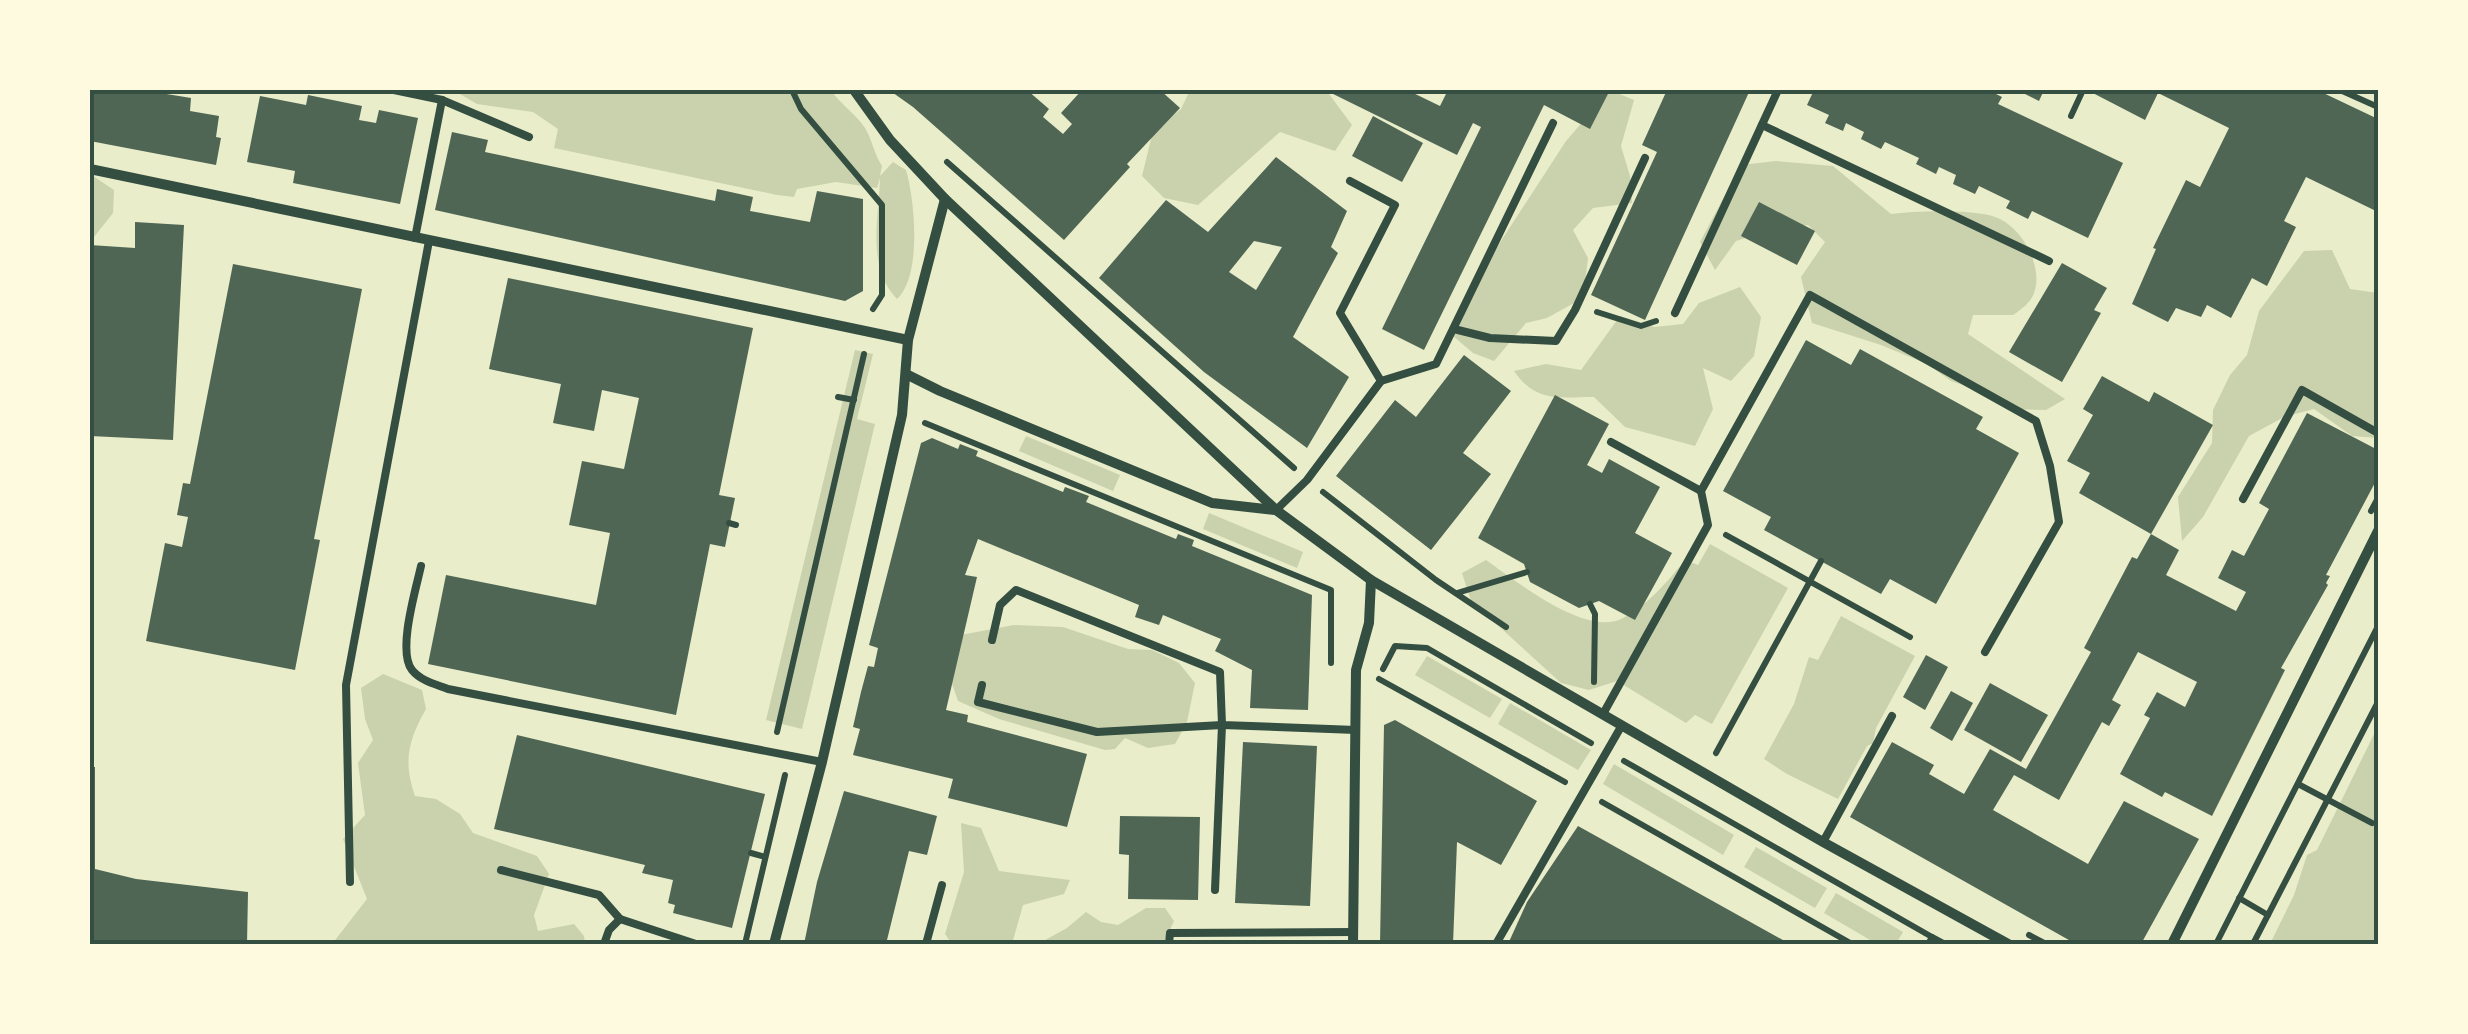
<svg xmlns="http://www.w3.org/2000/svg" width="2468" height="1034" font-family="'PT Sans',sans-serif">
  <rect width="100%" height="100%" fill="#e9edc9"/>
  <!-- green -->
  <g fill="#cad2ad">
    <path d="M453 90H831C841 105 857 115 865 128 872 139 874 154 882 166L880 176 893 162 906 170C915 200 922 277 897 299 866 267 879 217 880 178L877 188 836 182 797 189 794 197 777 195 554 148 558 129 533 112 477 104Z"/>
    <path d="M1190 90H1326L1352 125 1335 151 1280 132 1198 205 1164 198 1142 176 1153 131 1181 109Z"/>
    <path d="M1610 90 1634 100 1621 146 1630 176 1632 203 1593 208 1573 230 1588 258 1583 298 1547 318 1526 323 1494 361 1473 353 1453 336 1477 278 1566 141Z"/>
    <path d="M1776 161 1833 166 1891 214C1915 211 1979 208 2000 219 2025 231 2047 274 2031 299 2027 305 2019 311 2013 315H1973L1968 334 2065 399 2046 410 2007 409 1977 390 1951 381 1927 364 1881 345 1812 323 1801 277 1825 242 1808 225 1777 228 1736 241 1715 270 1700 242 1741 165Z"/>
    <path d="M90 174 114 190 113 213 90 242Z"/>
    <path d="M2332 250 2350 289 2378 293V438L2352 436 2314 409 2284 417 2249 436 2203 517 2182 541 2178 497 2212 443 2213 410 2230 375 2247 355 2259 311 2304 251Z"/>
    <path d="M1740 287 1761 317 1754 356 1731 381 1703 368 1713 409 1695 446 1625 427 1594 397C1559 397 1536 403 1514 371L1546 364 1581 370 1620 316 1654 327 1683 324 1699 303Z"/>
    <path d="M855 350 873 354 857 419 875 424 802 729 766 720Z"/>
    <path d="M1026 436 1120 475 1113 491 1019 451Z"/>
    <path d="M1209 513 1303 552 1297 568 1203 529Z"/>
    <path d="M1710 544 1788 588 1712 724 1695 715 1686 723 1617 681 1589 690 1561 683 1471 601 1462 573 1486 560C1516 581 1587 638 1623 618 1649 604 1667 582 1685 560L1698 565Z"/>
    <path d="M1841 616 1915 656 1876 728 1873 743 1867 746 1838 799 1787 774 1764 759 1794 704 1809 657 1818 660Z"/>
    <path d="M1014 625 1063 627 1128 649 1152 650 1179 663 1195 683 1187 722 1175 744 1148 748 1125 738 1115 749 1105 750 999 719 958 701 950 678 955 636Z"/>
    <path d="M1427 656 1502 699 1490 718 1415 675Z"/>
    <path d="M383 674 422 690 426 709C408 741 403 761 415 796L436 799 460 814 473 833 537 856 549 874 534 915 538 931 574 924 584 936 585 944H332L367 899 343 839 365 815 358 763 373 740 365 719 361 688Z"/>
    <path d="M1510 703 1591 750 1578 770 1498 724Z"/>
    <path d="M2378 726V944H2270L2294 895 2307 855 2317 850Z"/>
    <path d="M1614 764 1734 835 1723 855 1603 784Z"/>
    <path d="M961 823 981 828 999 871 1070 880 1064 894 1023 905 1012 944H952L945 934 964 872Z"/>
    <path d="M1756 847 1827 888 1815 908 1744 867Z"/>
    <path d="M1836 893 1903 932 1896 944H1877L1824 913Z"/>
    <path d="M1146 908H1165L1174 921 1163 944H1038L1067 928 1086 912 1101 922 1118 925Z"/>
  </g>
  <!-- building -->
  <g fill="#4f6655" fill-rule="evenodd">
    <path d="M90 90H142L191 98 190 111 219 116 216 137 221 138 216 165 90 141Z"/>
    <path d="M889 90H1027L1049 109 1043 117 1063 134 1072 124 1061 113 1082 90H1160L1180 108 1127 164 1130 167 1064 240 913 107Z"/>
    <path d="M1325 90H1407L1440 106 1448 90H1610L1590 129 1544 105 1424 350 1382 329 1481 127 1473 123 1457 155Z"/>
    <path d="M1667 90H1750L1645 320 1591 295 1657 152 1642 145Z"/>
    <path d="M1814 90H1988L2002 97 1998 104 2123 163 2088 238 2032 211 2028 219 2006 208 2010 201 1979 186 1975 194 1953 184 1956 175 1939 167 1936 174 1916 164 1919 158 1885 142 1881 149 1861 139 1864 132 1846 123 1843 131 1825 123 1829 115 1807 105Z"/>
    <path d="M2017 90H2044L2039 101Z"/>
    <path d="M2087 90H2317L2378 119V212L2306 177 2284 221 2296 227 2267 286 2252 278 2231 318 2207 305 2201 317 2176 308 2168 322 2132 304 2156 249 2153 248 2186 180 2200 187 2229 128 2158 93 2145 120Z"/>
    <path d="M308 95 362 106 359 120 376 123 379 110 418 118 400 204 293 183 295 171 247 162 260 96 306 105Z"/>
    <path d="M1373 116 1423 143 1402 182 1352 156Z"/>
    <path d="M452 132 488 140 485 152 715 201 717 189 753 197 750 211 810 222 817 191 863 199V291L845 301 435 210Z"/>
    <path d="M1276 157 1347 211 1331 247 1338 253 1293 337 1349 377 1307 448 1204 372 1099 278 1166 200 1208 232ZM1254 241 1282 247 1256 290 1229 272Z"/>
    <path d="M1759 202 1815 231 1797 265 1741 236Z"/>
    <path d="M135 222 184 225 173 440 90 436V245L135 248Z"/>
    <path d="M2062 263 2107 288 2094 310 2101 313 2062 382 2009 352Z"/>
    <path d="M233 264 362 289 314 539 320 540 295 670 146 641 165 543 182 547 188 517 177 515 183 483 190 484Z"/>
    <path d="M508 278 753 328 719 495 735 498 725 547 710 544 676 715 428 664 446 575 596 605 610 533 569 525 582 461 624 469 639 398 602 390 594 431 553 423 561 384 489 369Z"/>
    <path d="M1806 340 1851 365 1860 349 1983 417 1976 429 2019 453 1936 604 1890 579 1881 594 1764 530 1771 517 1723 491Z"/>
    <path d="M1464 355 1511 391 1463 453 1491 474 1431 550 1336 476 1395 400 1416 417Z"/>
    <path d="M2102 376 2149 402 2154 392 2213 425 2151 534 2079 493 2090 473 2067 461 2093 415 2083 409Z"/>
    <path d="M1555 395 1609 424 1587 465 1602 473 1609 459 1660 487 1635 533 1672 553 1635 620 1599 601 1579 608 1530 582 1524 564 1478 538Z"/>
    <path d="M2307 413 2378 450V477L2326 575 2330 576 2326 583 2328 585 2281 668 2285 670 2212 816 2165 792 2162 797 2120 774 2150 718 2144 715 2157 692 2185 707 2197 682 2138 652 2112 700 2121 705 2109 726 2102 722 2059 800 2014 775 1993 810 2088 864 2124 801 2199 839 2141 944H2076L1850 817 1892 742 1934 765 1929 774 1964 794 1990 749 2026 769 2091 652 2084 648 2132 557 2137 559 2151 534 2179 550 2166 575 2236 611 2246 592 2218 578 2232 550 2244 556 2269 509 2259 503Z"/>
    <path d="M932 438 958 449 960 444 978 451 976 456 1063 492 1065 487 1089 496 1086 502 1176 539 1178 534 1194 540 1192 546 1312 595 1308 710 1250 708 1252 670 1215 651 1221 639 1163 615 1159 625 1135 617 1139 605 978 539 965 575 977 577 946 710 968 715 967 722 1087 754 1067 827 948 798 953 779 853 755 860 729 853 727 861 692 868 666 874 667 878 648 869 645 921 443Z"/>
    <path d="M1926 655 1948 667 1925 710 1903 697Z"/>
    <path d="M1990 683 2048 715 2021 762 1964 730Z"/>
    <path d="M1951 691 1973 703 1952 741 1930 728Z"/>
    <path d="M1395 720 1537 801 1501 865 1457 842 1453 944H1380L1384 725Z"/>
    <path d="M517 735 765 794 732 928 673 913 675 905 668 903 673 880 642 873 645 865 494 829Z"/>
    <path d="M1243 742 1317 746 1310 906 1235 903Z"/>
    <path d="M90 767H95V869L136 879 248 892 247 944H90Z"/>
    <path d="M844 791 937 816 927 855 909 851 886 944H804L817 882Z"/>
    <path d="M1120 816 1200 817 1198 900 1128 899 1129 855 1119 854Z"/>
    <path d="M1578 826 1790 944H1508L1527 902Z"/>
  </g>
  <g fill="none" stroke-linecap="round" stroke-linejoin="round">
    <!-- path -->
    <g stroke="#344e41" stroke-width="6">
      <path d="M792 90 801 109 882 205V295L873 309"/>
      <path d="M2340 90 2378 107"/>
      <path d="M2071 116 2083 90"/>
      <path d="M947 162 1294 468"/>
      <path d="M1597 312 1641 326 1656 321"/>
      <path d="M838 397 854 400"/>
      <path d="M925 423 1331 590V663"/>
      <path d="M1323 492 1436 580 1506 627"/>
      <path d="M2371 511 2378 498"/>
      <path d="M729 523 736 525"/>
      <path d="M1726 535 1910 637"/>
      <path d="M1457 593 1527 572"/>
      <path d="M1590 604 1595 614 1594 682"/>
      <path d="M1383 669 1395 646 1427 648 1591 743"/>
      <path d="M1379 679 1565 782"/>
      <path d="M777 732 864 354"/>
      <path d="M1716 753 1821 561"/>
      <path d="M1624 761 1932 937 1928 944"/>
      <path d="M2298 784 2372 823"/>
      <path d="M1602 802 1852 944"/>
      <path d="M751 853 765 857"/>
      <path d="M2239 898 2268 915"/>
      <path d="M2029 935 2046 944"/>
      <path d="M1932 937 1945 944"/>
      <path d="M745 944 785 775"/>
      <path d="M2216 944 2378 626"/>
      <path d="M2253 944 2378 702"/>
    </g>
    <!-- service -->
    <g stroke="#344e41" stroke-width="8">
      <path d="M394 90 442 100 415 238"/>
      <path d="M442 100 529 137"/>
      <path d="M1762 125 2049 261"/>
      <path d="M1675 313 1778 90"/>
      <path d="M1454 329 1490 338 1556 341 1575 310 1645 158"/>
      <path d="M1381 381 1436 364 1553 123"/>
      <path d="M1611 442 1701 491"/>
      <path d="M2243 499 2302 390 2378 433"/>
      <path d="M1276 510 1307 480 1381 381 1340 313 1395 205 1350 181"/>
      <path d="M421 566C416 589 397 651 412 670 421 681 435 684 448 689L822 762"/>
      <path d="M992 640 1000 605 1016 590 1220 672 1222 725 1356 730"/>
      <path d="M982 685 978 702 1097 732 1222 725 1215 890"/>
      <path d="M1603 714 1708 525 1701 491 1810 295 2036 421 2050 466 2059 522 1985 652"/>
      <path d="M1823 842 1892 716"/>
      <path d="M501 870 599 895 620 919"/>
      <path d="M350 882 346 685 429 241"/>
      <path d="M604 944 609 930 620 919 696 944"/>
      <path d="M926 944 942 885"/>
      <path d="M1169 944 1170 933 1354 932"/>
      <path d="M1496 944 1622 725"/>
    </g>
    <!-- minor -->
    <g stroke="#344e41" stroke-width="10">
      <path d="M854 90 890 140 945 199 1276 510 1371 580 1823 842 2008 944"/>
      <path d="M90 169 908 340"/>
      <path d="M906 374 940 391 1212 503 1275 510"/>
      <path d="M774 944 822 762 902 415 908 340 945 199"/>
      <path d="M1353 944 1356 670 1369 623 1371 580"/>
      <path d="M2172 944 2378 531"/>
    </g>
  </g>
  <!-- border -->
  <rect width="2468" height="1034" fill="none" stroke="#fefae0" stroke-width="185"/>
  <rect x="92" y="92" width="2284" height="850" fill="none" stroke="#344e41" stroke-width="4"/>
</svg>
